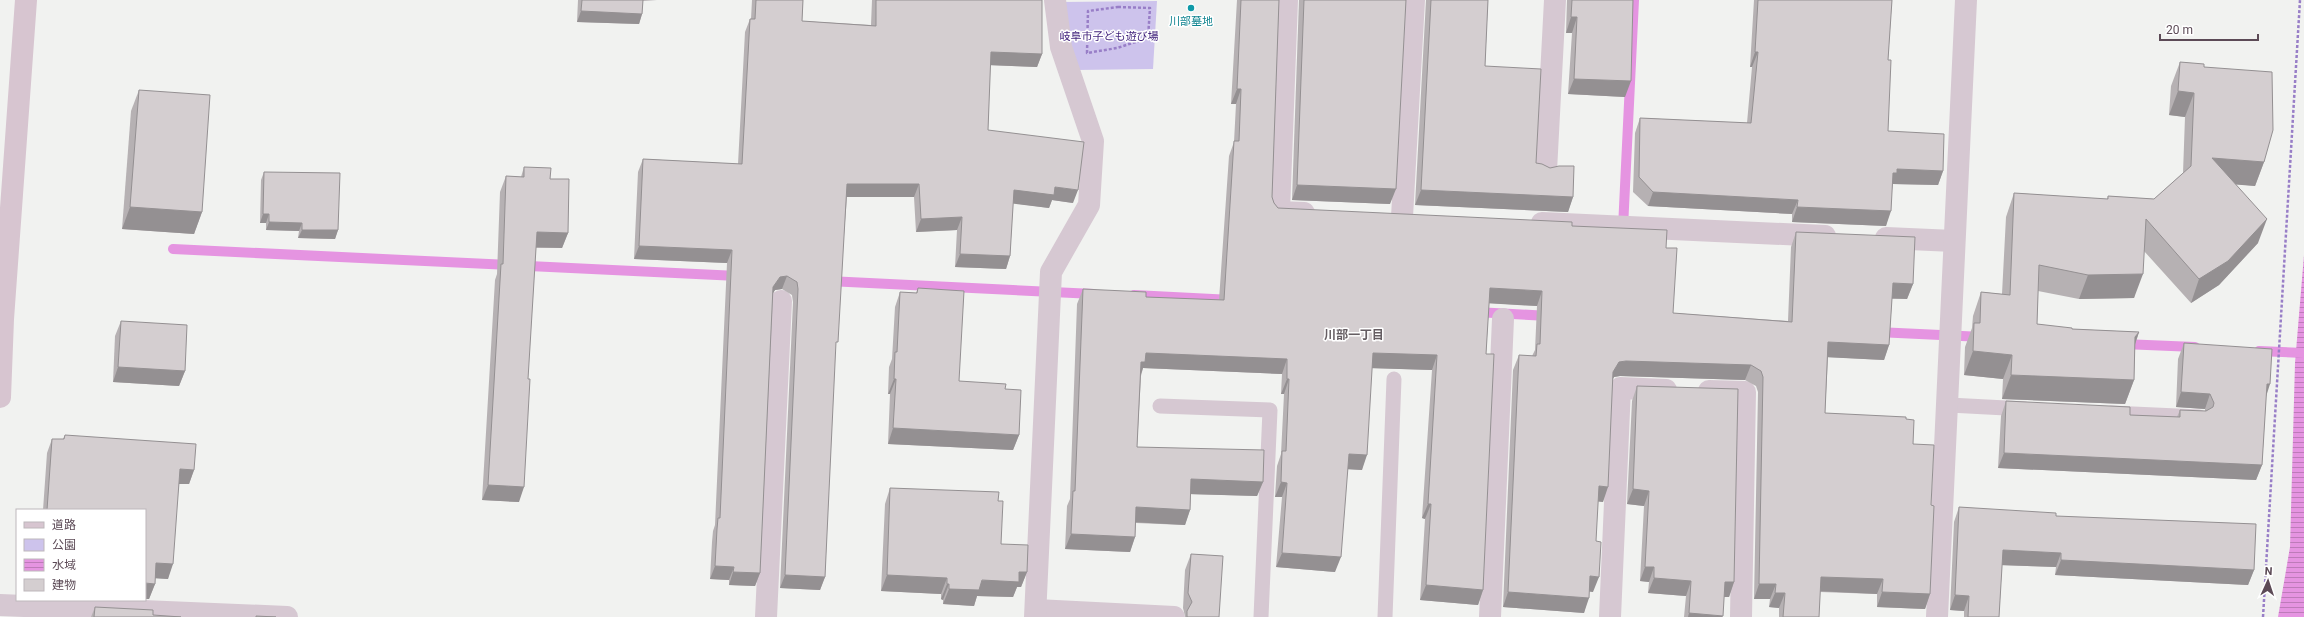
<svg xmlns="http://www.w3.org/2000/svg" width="2304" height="617" font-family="Roboto,'Noto Sans JP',sans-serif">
  <defs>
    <pattern id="water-rules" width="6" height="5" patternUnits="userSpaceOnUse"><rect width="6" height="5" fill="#e594e1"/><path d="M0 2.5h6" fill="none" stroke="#bd7bb9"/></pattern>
  </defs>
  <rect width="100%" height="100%" fill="#f1f2f0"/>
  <!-- green -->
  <path fill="#cdc3ec" d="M1157 1 1153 69 1076 70 1061 2Z"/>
  <!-- water -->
  <path fill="url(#water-rules)" d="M2304 255V617H2278L2290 547 2295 363Z"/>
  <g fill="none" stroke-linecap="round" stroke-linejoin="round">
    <!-- stream -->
    <g stroke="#e594e1" stroke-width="10">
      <path d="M1623 228 1634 0"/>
      <path d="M173 249 738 276"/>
      <path d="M828 281 1094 294"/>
      <path d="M1134 295 1232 300"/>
      <path d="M1476 312 1549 316"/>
      <path d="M1877 332 1983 337"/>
      <path d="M2123 344 2195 347"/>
      <path d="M2259 351 2304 353"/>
    </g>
    <!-- path -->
    <g stroke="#987ec7" stroke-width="2.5" stroke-dasharray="3 2" stroke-linecap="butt">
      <path d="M1118 7 1150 8 1148 38 1117 48 1087 53 1088 11Z"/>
      <path d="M2263 617 2300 0"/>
    </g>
    <!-- lane -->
    <g stroke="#d6c8d2" stroke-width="15">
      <path d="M1949 405 2025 409"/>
      <path d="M1160 406 1270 410 1261 617"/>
      <path d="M2111 413 2199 417"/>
      <path d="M1385 617 1394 379"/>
    </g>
    <!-- street -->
    <g stroke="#d6c8d2" stroke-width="22">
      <path d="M1287 0 1279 212 1304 213"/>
      <path d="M1546 171 1555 0"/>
      <path d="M1402 217 1414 0"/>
      <path d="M1542 223 1825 236"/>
      <path d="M1886 238 1954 241"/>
      <path d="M1709 391 1745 392 1741 617"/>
      <path d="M0 605 287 617"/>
      <path d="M1036 610 1174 617"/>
      <path d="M766 617 781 301"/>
      <path d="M1035 617 1051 272 1089 205 1093 141 1061 47 1055 0"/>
      <path d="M1490 617 1503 319"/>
      <path d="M1610 617 1620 388 1666 390"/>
      <path d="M1937 617 1966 0"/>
    </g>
    <!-- secondary -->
    <path stroke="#d7c5d0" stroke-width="22" d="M0 397 3 319 26 0"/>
  </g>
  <!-- wall -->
  <g fill="#b6b1b3">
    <path d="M578 0H657L643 1 642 14 639 24 577 22Z"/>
    <path d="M752 0H803L802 21 871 25 872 0H1042V54L1037 67 990 65 988 130 1073 203 1052 200 1049 208 1013 203 1010 256 1006 269 955 267 957 230 916 232 914 197H847L835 348 825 577 820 590 780 588 793 302 792 295 782 289 775 290 773 293 760 573 755 586 729 585V580L710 579 712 542 713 531 715 525 727 263 634 259 638 172 643 159 738 164 745 32 750 19H751Z"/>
    <path d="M1237 0H1279L1272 197 1274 203 1278 208 1572 226 1666 248 1673 313 1788 321 1791 247 1796 232 1913 284 1907 299H1892L1889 345 1884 360 1828 357 1825 413 1906 419 1931 505 1930 594 1925 609 1877 607V594L1820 592 1819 617H1779V608L1769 607 1770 599H1754L1758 392 1756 386 1745 380 1620 376 1614 377 1613 379 1603 502 1598 501 1593 592 1589 591 1584 613 1503 607 1513 370 1519 355 1532 356 1535 350 1537 306 1489 303 1486 354 1483 590 1478 605 1420 600 1425 519 1422 518 1432 370 1372 368 1362 470 1348 469 1335 572 1276 567 1282 497H1275L1277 466 1281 454 1284 394H1281L1282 374 1143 368 1141 376 1137 447 1263 482 1257 496 1191 494 1190 510 1185 525 1136 523 1135 537 1130 552 1065 549 1067 506 1070 499 1077 304 1083 289 1146 297 1219 300 1229 156 1234 142 1236 104H1231Z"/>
    <path d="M1299 0H1406L1390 204 1292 200Z"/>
    <path d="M1426 0H1488L1485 66 1536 163 1573 197 1568 212 1415 205Z"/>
    <path d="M1567 0H1633L1625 97 1568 94 1572 33H1566Z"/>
    <path d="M1754 0H1892L1888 60V131L1943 171 1938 185 1893 184 1886 226 1792 222V214L1648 206 1633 192 1635 133 1640 118 1747 123 1752 67H1750Z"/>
    <path d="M2180 62 2204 67 2264 162 2255 186 2236 184 2258 243 2219 285 2191 303 2144 251 2134 298 2079 299 2038 291 2037 324 2072 329 2139 332 2135 345 2134 380 2125 404 2002 399 2003 379 1964 375 1965 347 1972 328 1973 316 1981 292 2002 294 2006 217 2014 193 2107 199 2108 196 2154 199 2183 173 2185 117 2169 115 2171 86Z"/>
    <path d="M139 90 202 212 194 234 122 229 131 111Z"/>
    <path d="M524 167 550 179 568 233 562 248H536L519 502 482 500 495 280 497 274 500 192 506 176 521 177Z"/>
    <path d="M264 172 338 230 335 239 298 238 299 231 266 230V223H260L261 180Z"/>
    <path d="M918 288 959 381 1005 389 1019 435 1013 450 888 444 890 394H888L889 367 892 359 895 307 900 292 916 293Z"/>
    <path d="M121 321 185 371 179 386 113 382 115 336Z"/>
    <path d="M2184 343 2266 397 2262 465 2256 480 1998 468 2001 416 2006 401 2130 415 2177 417 2180 410 2205 411V409L2176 407 2178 359Z"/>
    <path d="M1637 386 1734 582 1729 597H1724L1722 617H1684L1686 596 1648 593 1649 582 1640 581 1644 506 1627 504 1632 401Z"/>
    <path d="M65 435 194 470 189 484H179L168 579 155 578V584L149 599 145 510H43L47 453 52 439H63Z"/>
    <path d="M890 488 998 501 1001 544 1027 572 1021 587H1017L1013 597 977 596 974 606 943 604V600L941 599V594L881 591 885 504Z"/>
    <path d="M1959 507 2056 516 2254 570 2248 585 2055 575 2056 567 2002 565 1999 617H1964V611L1950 610 1954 522Z"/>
    <path d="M1191 554 1219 617H1185V616L1183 608 1185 570Z"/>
    <path d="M95 607 153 615 181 617H91Z"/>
  </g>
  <!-- shaded-wall -->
  <g fill="#949092">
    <path d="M581 11 642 14 639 24 577 22Z"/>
    <path d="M1571 17H1577L1572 33H1566Z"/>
    <path d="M991 52 1042 54 1037 67 986 65Z"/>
    <path d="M1755 52H1758L1752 67H1750Z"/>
    <path d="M1574 79 1631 81 1625 97 1568 94Z"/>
    <path d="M1237 89H1241L1236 104H1231Z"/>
    <path d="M2178 91 2194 93 2185 117 2169 115Z"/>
    <path d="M2212 158 2264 162 2255 186 2203 182Z"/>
    <path d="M1897 169 1943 171 1938 185 1893 184V173Z"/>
    <path d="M847 184H919L914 197H843Z"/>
    <path d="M1297 185 1396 189 1390 204 1292 200Z"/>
    <path d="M1055 187 1078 190 1073 203 1052 200 1049 208 1009 203 1014 190Z"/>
    <path d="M1421 190 1573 197 1568 212 1415 205Z"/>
    <path d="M1653 192 1798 200 1792 214 1648 206Z"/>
    <path d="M130 207 202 212 194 234 122 229Z"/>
    <path d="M1797 207 1891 211 1886 226 1792 222Z"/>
    <path d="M263 214H269L266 223H260Z"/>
    <path d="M962 217 957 230 916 232 921 219Z"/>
    <path d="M2267 219 2258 243 2219 285 2191 303 2199 279Z"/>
    <path d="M269 222 302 223 299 231 266 230Z"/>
    <path d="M302 230H338L335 239 298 238Z"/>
    <path d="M537 232 568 233 562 248 531 247Z"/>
    <path d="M639 246 732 250 727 263 634 259Z"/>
    <path d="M960 254 1010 256 1006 269 955 267Z"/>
    <path d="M2143 274 2134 298 2079 299 2088 275Z"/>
    <path d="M787 276 782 289 775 290 769 300 773 287 780 277Z"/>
    <path d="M1893 283 1913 284 1907 299 1887 298Z"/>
    <path d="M1490 288 1542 291 1537 306 1484 303Z"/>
    <path d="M2139 332 2131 356 2135 337Z"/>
    <path d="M1828 342 1889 345 1884 360 1823 357Z"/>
    <path d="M1973 351 2012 355 2003 379 1964 375Z"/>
    <path d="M1146 353 1287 359 1282 374 1143 368 1140 377 1141 362Z"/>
    <path d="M1373 353 1437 355 1432 370 1367 368Z"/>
    <path d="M1626 361 1751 365 1745 380 1620 376 1614 377 1608 387 1613 372 1619 362Z"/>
    <path d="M118 367 185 371 179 386 113 382Z"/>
    <path d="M2011 375 2134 380 2125 404 2002 399Z"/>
    <path d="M894 379H896L890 394H888Z"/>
    <path d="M1287 379H1289L1284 394H1281Z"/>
    <path d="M2267 384H2270L2265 400Z"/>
    <path d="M2181 392 2210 394 2205 409 2176 407Z"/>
    <path d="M893 428 1019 435 1013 450 888 444Z"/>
    <path d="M2004 453 2262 465 2256 480 1998 468Z"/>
    <path d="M1349 454 1367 455 1362 470 1344 469Z"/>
    <path d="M180 469 194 470 189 484H175Z"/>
    <path d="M1191 479 1263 482 1257 496 1186 494Z"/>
    <path d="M1281 482 1287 483 1282 497H1275Z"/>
    <path d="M488 485 524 487 519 502 482 500Z"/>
    <path d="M1599 486 1608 487 1603 502 1593 501Z"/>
    <path d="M1633 489 1649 491 1644 506 1627 504Z"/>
    <path d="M1428 504H1431L1425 519 1422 518Z"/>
    <path d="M1136 507 1190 510 1185 525 1131 522Z"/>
    <path d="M1071 534 1135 537 1130 552 1065 549Z"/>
    <path d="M2003 550 2061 553 2056 567 1998 565Z"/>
    <path d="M1282 553 1341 557 1335 572 1276 567Z"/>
    <path d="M2061 560 2254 570 2248 585 2055 575Z"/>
    <path d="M156 563 173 564 168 579 151 578Z"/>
    <path d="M715 566 734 567 729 580 710 579Z"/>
    <path d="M1645 567H1654L1649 582 1640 581Z"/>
    <path d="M733 572 760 573 755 586 729 585Z"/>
    <path d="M1019 572H1027L1021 587H1017L1013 597 977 596 974 606 943 604 949 589Z"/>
    <path d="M785 575 825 577 820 590 780 588Z"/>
    <path d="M887 575 947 578 941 594 881 591Z"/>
    <path d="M1590 576 1599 577 1593 592 1585 591Z"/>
    <path d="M1821 577 1883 579 1877 594 1816 591Z"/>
    <path d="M1654 578 1691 581 1686 596 1648 593Z"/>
    <path d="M1725 582H1734L1729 597H1720Z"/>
    <path d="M145 583 155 584 149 599H145Z"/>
    <path d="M947 584H949L943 600 941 599Z"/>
    <path d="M1759 584H1776L1770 599H1754Z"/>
    <path d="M1426 585 1483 590 1478 605 1420 600Z"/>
    <path d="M1508 592 1589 598 1584 613 1503 607Z"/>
    <path d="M1882 592 1930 594 1925 609 1877 607Z"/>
    <path d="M1775 593H1785L1779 608 1769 607Z"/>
    <path d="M1955 595 1969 596 1964 611 1950 610Z"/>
    <path d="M1689 613 1723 616 1722 617H1688Z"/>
  </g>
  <!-- building -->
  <g fill="#d4ced0" stroke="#949092">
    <path d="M582 0H643L642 14 581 11Z"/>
    <path d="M756 0H803L802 21 876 26V0H1042V54L991 52 988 130 1084 142 1078 190 1055 187 1054 195 1014 190 1010 256 960 254 962 217 921 219 919 184H847L838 342H836L825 577 785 575 798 289 797 282 787 276 780 277 773 287 760 573 733 572 734 567 715 566 717 529 718 518H720L732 250 639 246 643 159 742 164 750 19H755Z"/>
    <path d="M1241 0H1279L1272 197 1274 203 1278 208 1572 222V226L1667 230 1666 248H1677L1673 313 1792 322 1796 232 1915 237 1913 284 1893 283 1889 345 1828 342 1825 413 1906 417V419L1914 420 1913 444 1934 445 1931 505 1934 506 1930 594 1882 592 1883 579 1821 577 1819 617H1783L1785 593H1775L1776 584H1759L1763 377 1761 371 1751 365 1626 361 1619 362 1613 372 1608 487 1599 486 1596 541 1601 542 1599 577 1590 576 1589 598 1508 592 1519 355 1536 356 1537 344H1540L1542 291 1490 288 1486 354H1494L1483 590 1426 585 1431 504H1428L1437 355 1373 353 1367 455 1349 454 1341 557 1282 553 1287 483 1281 482 1282 451H1286L1289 379H1287V359L1146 353 1145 362H1141L1137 447 1264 450 1263 482 1191 479 1190 510 1136 507 1135 537 1071 534 1073 491H1075L1083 289 1146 292V297L1224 300 1234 141H1239L1241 89H1237Z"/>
    <path d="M1304 0H1406L1396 189 1297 185Z"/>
    <path d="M1431 0H1488L1485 66 1541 69 1536 163 1542 164 1550 168 1559 166H1574L1573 197 1421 190Z"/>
    <path d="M1572 0H1633L1631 81 1574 79 1577 17H1571Z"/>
    <path d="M1758 0H1892L1888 60H1891L1888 131 1944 134 1943 171 1897 169V173H1893L1891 211 1797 207 1798 200 1653 192 1639 177 1640 118 1751 123 1758 52H1755Z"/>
    <path d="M2180 62 2204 64V67L2272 72 2273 130 2264 162 2212 158 2267 219 2228 261 2199 279 2146 219 2143 274 2088 275 2039 265 2037 324 2072 328V329L2139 332 2135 337 2134 380 2011 375 2012 355 1973 351 1974 323H1980L1981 292 2010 295 2014 193 2108 199V196L2154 199 2191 166 2194 93 2178 91Z"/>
    <path d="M139 90 210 95 202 212 130 207Z"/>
    <path d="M524 167 551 168 550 179H569L568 233 537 232 528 379H530L524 487 488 485 501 264H503L506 176 524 177Z"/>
    <path d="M264 172 340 173 338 230H302V223L269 222V214H263Z"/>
    <path d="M918 288 964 291 959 381 1006 384 1005 389 1021 390 1019 435 893 428 896 379H894L895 352H897L900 292 917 293Z"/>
    <path d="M121 321 187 325 185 371 118 367Z"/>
    <path d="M2184 343 2272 349 2270 384H2267L2262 465 2004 453 2006 401 2130 407V415L2180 417V410L2206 411 2213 407 2214 403 2210 394 2181 392Z"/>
    <path d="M1637 386 1738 389 1734 582H1725L1723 616 1689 613 1691 581 1654 578V567H1645L1649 491 1633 489Z"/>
    <path d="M65 435 196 444 194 470 180 469 173 564 156 563 155 584 145 583V510H47L52 439H64Z"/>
    <path d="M890 488 999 492 998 501H1003L1001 544 1028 545 1027 572H1019V582L982 580 979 590 949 589V584H947V578L887 575Z"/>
    <path d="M1959 507 2056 513V516L2256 524 2254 570 2061 560V553L2003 550 1999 617H1968L1969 596 1955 595Z"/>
    <path d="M1191 554 1223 556 1219 617H1187V611L1192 602 1188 593Z"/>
    <path d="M95 607 153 610V615L181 617H94Z"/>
    <path d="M256 616 276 617H256Z"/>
  </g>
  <!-- markers -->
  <circle fill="#0f9aa8" stroke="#fff" stroke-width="1.5" cx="1191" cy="8" r="4"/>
  <g text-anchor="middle" stroke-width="3" stroke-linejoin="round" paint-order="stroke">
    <!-- culture labels -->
    <g font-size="11" fill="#0d838f" stroke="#fff">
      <text x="1191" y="25">川部墓地</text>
    </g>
    <!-- park labels -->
    <g font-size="11" fill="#3e1f79" stroke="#fff">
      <text x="1109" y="40">岐阜市子ども遊び場</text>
    </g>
    <!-- neighbourhood labels -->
    <g font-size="12" font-weight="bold" fill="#655d62" stroke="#fff">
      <text x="1354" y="339">川部一丁目</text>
    </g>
  </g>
  <!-- legend -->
  <rect x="16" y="509" width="130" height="92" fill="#ffffff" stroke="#beb7bb"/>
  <rect x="24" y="522" width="20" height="6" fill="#d7c5d0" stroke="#beb7bb"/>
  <text x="52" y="529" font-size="12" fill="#5c4a56">道路</text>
  <rect x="24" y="539" width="20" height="12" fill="#cdc3ec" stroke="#beb7bb"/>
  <text x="52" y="549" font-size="12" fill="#5c4a56">公園</text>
  <rect x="24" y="559" width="20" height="12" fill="url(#water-rules)" stroke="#beb7bb"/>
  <text x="52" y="569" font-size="12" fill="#5c4a56">水域</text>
  <rect x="24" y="579" width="20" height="12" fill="#d4ced0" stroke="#beb7bb"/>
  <text x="52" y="589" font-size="12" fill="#5c4a56">建物</text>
  <!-- north arrow -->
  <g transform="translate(2268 581) rotate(3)" stroke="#ffffff" stroke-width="3" paint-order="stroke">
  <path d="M0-3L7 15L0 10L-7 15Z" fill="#5c4a56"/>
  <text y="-6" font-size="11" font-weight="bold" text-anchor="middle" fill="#5c4a56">N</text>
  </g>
  <!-- scale -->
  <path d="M2160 34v6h98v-6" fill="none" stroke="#5c4a56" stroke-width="2"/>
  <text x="2166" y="34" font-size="12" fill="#5c4a56" stroke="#ffffff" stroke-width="3" paint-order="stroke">20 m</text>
</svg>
